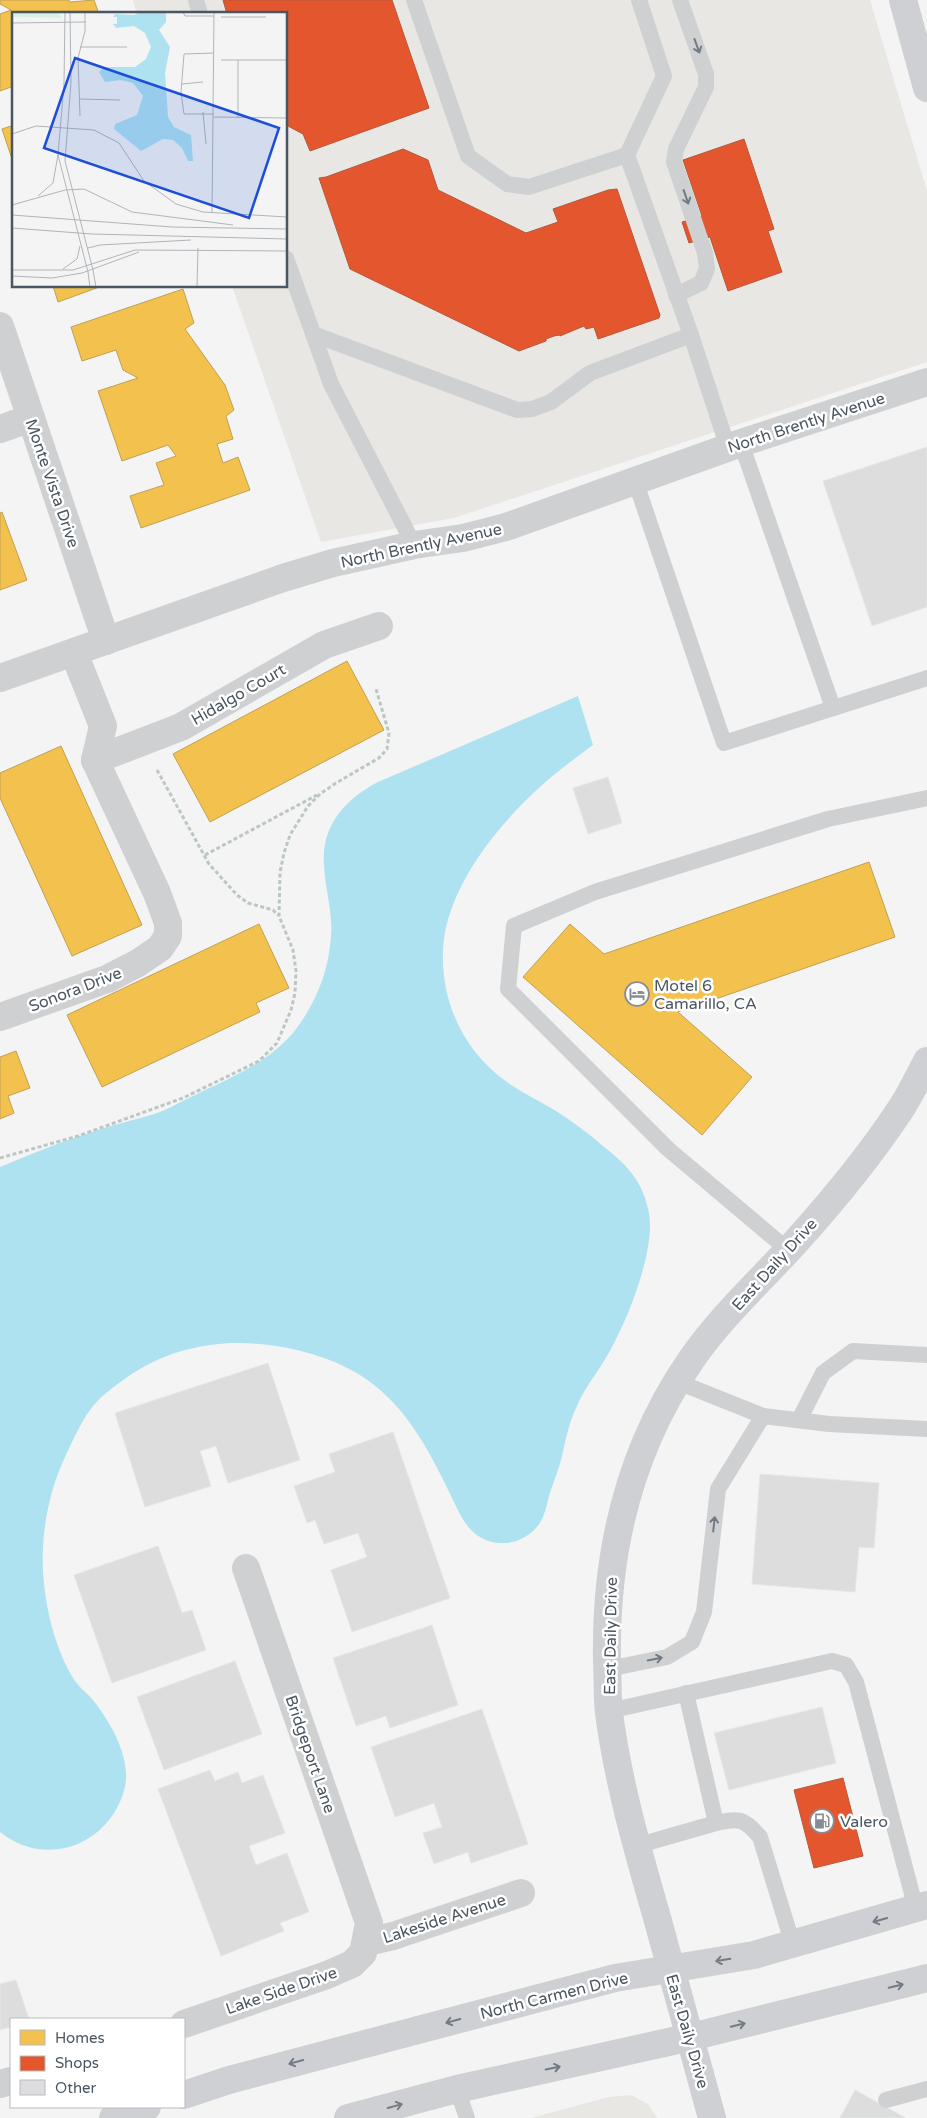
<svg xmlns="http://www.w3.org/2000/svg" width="927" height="2118" font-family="'Varela Round',sans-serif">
  <rect width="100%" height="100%" fill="#f4f4f4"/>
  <!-- commercial -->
  <g fill="#e8e7e3">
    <path d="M133 0H870L927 191V362L454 518 321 542 232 286H286V14H137Z"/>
    <path d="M631 2095 648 2104 657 2118H531L609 2097Z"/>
  </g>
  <!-- water -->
  <path fill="#aee2f0" d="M578 696 593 745C580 755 567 764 555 774 506 814 445 885 443 951 441 1002 464 1052 507 1082 522 1093 540 1101 556 1111 573 1122 588 1133 603 1146 627 1165 643 1181 649 1213 656 1251 625 1328 604 1361 595 1376 584 1389 577 1406 569 1422 566 1439 562 1456 559 1469 553 1483 549 1496 547 1504 545 1514 541 1521 534 1534 517 1544 502 1543 482 1543 470 1532 461 1516 427 1446 400 1383 321 1357 255 1335 184 1337 126 1378 115 1386 103 1394 94 1405 82 1419 74 1438 66 1455 49 1490 41 1532 43 1571 45 1607 55 1650 75 1681 80 1688 87 1693 93 1700 111 1723 133 1760 124 1791 108 1845 46 1869 0 1832V1167C31 1154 63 1141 95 1131 115 1124 134 1120 154 1114 168 1110 181 1101 195 1095 230 1078 267 1063 293 1033 315 1005 329 972 331 936 333 912 325 889 324 865 321 826 345 799 378 782Z"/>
  <!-- homes -->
  <g fill="#f2c14e" stroke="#c0a154">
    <path d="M0 0H69L70 2 94 0 99 14H14V86L0 91V14L11 10 0 4Z"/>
    <path d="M14 125V161L13 162 2 129Z"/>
    <path d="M53 286H102L58 302Z"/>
    <path d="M183 289 194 323 185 329 225 385 234 410 226 416 233 439 217 444 223 463 238 457 250 490 141 528 130 496 164 485 156 463 176 456 168 445 122 461 98 391 138 378 123 370 116 350 82 361 71 327Z"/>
    <path d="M2 512 27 580 0 590V513Z"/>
    <path d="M347 661 384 730 210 822 173 754Z"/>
    <path d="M61 746 142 925 72 956 0 798V773Z"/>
    <path d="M869 862 895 937 678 1012 752 1077 702 1135 523 977 570 924 604 954Z"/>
    <path d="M259 924 289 988 256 1003 260 1012 102 1087 67 1015Z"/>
    <path d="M16 1051 30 1088 8 1096 14 1113 0 1119V1057Z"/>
  </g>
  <!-- shops -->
  <g fill="#e4572e" stroke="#b6573d">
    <path d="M223 0H392L429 108 310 151 303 134 286 125V14H227Z"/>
    <path d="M744 139 774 229 768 231 782 272 728 291 710 237 689 243 682 222 702 216 683 160Z"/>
    <path d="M403 149 428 160 438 190 526 233 558 222 553 209 608 190 617 189 660 315 659 318 598 339 594 327 586 329 584 326 560 336V335L554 336 546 339V341L519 351 350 269 319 178 326 177Z"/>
    <path d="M843 1778 863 1856 814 1868 794 1790Z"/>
  </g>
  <!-- building -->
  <g fill="#ddddde" stroke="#e5e6e7">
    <path d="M927 447V607L872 626 823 481Z"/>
    <path d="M608 777 622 823 588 834 573 788Z"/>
    <path d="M268 1363 300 1460 228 1483 216 1446 200 1451 211 1486 145 1507 115 1413Z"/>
    <path d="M393 1432 450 1598 352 1632 331 1570 367 1557 358 1533 324 1544 315 1520 307 1523 294 1486 335 1472 329 1454Z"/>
    <path d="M760 1474 879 1483 874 1548 859 1547 855 1592 752 1584Z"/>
    <path d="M158 1546 182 1613 192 1610 206 1650 112 1683 74 1575Z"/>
    <path d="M432 1625 458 1705 390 1728 386 1716 356 1726 333 1658Z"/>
    <path d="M235 1661 262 1734 164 1770 137 1697Z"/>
    <path d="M822 1707 836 1763 729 1790 714 1733Z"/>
    <path d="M482 1709 528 1844 471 1863 468 1852 434 1864 423 1833 442 1827 434 1803 395 1817 371 1747Z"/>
    <path d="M210 1770 215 1781 238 1772 242 1783 263 1775 285 1833 249 1846 256 1865 287 1853 309 1912 280 1923 284 1931 221 1956 158 1789Z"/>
    <path d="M16 1980 29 2019H11V2027L0 2030V1984Z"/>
    <path d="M855 2090 906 2118H840Z"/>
  </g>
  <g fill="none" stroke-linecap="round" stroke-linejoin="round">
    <!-- path -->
    <g stroke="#bcc7c4" stroke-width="3" stroke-dasharray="4 2.5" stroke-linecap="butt">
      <path d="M157 770 209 864 237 895 248 903 273 910 278 915"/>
      <path d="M205 855 317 795"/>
      <path d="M0 1158 78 1136 183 1098 259 1061 277 1043 291 1010 295 993 296 971 293 950 279 916 280 872 284 853 290 835 308 806 320 794 336 783 379 758 387 749 389 733 376 689"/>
    </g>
    <!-- service -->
    <g stroke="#ced0d2" stroke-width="16">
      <path d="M196 0 200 14"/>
      <path d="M414 0 468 156 507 184 529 187 627 155"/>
      <path d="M639 0 664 76 627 155 691 335 728 448"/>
      <path d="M286 258 331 384 414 545"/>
      <path d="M676 295 701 283 707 269 705 253 674 162 676 149 706 87V74L680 0"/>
      <path d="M313 334 517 410 532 409 551 402 590 373 691 335"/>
      <path d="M741 443 833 708"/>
      <path d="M635 480 724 743 927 678"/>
      <path d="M788 1250 668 1149 508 989 514 926 595 892 828 819 927 798"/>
      <path d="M678 1382 763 1416 829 1424 927 1429"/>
      <path d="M799 1420 823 1373 853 1351 927 1355"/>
      <path d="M608 1669 667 1657 692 1642 704 1612 718 1489 763 1416"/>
      <path d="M609 1711 832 1661 846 1665 856 1682 916 1909"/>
      <path d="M716 1823C739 1818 744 1818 760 1837L793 1945"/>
      <path d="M636 1846 716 1823 686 1693"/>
      <path d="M457 2089 467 2118"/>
      <path d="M886 2100 927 2089"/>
    </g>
    <!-- minor -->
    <g stroke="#ced0d2" stroke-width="28">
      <path d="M0 326 106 641"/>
      <path d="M0 429 31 418"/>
      <path d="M0 678 283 578 333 563 414 545 463 538 506 527 741 443 927 382"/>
      <path d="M95 760 181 727 324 645 379 626"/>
      <path d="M0 1017 107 979 138 963 160 948 168 936V923L157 893 95 760 103 726 74 653"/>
      <path d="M367 1942 393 1936 521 1893"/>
      <path d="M184 2024 327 1975 352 1964 363 1953 369 1923 246 1568"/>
      <path d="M0 2084 11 2081"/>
    </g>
    <!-- secondary -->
    <g stroke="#ced0d4" stroke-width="28">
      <path d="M903 0 927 88"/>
      <path d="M184 2095 229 2080 615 1978 754 1955 927 1905"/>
      <path d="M113 2118 147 2107"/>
      <path d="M348 2118 457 2089 691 2037 927 1978"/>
      <path d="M712 2118C694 2050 675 1982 656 1914 637 1848 618 1782 609 1713 607 1696 608 1678 607 1661 605 1552 629 1450 691 1360 720 1318 758 1283 792 1246 831 1203 870 1156 902 1107 911 1093 919 1076 927 1061"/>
    </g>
  </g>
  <!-- one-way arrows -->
  <defs><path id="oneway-shaft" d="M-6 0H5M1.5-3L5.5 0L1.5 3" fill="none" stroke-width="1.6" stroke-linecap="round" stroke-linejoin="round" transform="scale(1.25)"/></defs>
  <g stroke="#727b83">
    <use href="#oneway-shaft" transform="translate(697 46) rotate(70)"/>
    <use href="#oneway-shaft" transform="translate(686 197) rotate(71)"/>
    <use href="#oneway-shaft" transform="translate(714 1524) rotate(-84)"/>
    <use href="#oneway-shaft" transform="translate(655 1659) rotate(-11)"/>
  </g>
  <g stroke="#727b84">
    <use href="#oneway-shaft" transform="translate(880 1920) rotate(164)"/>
    <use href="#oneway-shaft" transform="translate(723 1960) rotate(170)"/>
    <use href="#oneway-shaft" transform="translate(896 1986) rotate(-14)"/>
    <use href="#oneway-shaft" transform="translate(453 2021) rotate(165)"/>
    <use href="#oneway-shaft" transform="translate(738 2025) rotate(-14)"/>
    <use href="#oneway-shaft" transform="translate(296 2062) rotate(165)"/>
    <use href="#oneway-shaft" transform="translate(553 2068) rotate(-12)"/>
    <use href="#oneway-shaft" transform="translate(395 2106) rotate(-15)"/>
  </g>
  <!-- icons -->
  <defs>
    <g id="hotel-ring" transform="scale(1.25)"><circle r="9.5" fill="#fff" stroke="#868d94" stroke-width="1.5"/><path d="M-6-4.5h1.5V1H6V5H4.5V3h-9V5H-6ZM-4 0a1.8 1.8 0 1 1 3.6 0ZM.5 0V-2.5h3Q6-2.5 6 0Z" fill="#868d94"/></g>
    <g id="fuel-ring" transform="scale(1.25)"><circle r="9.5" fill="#fff" stroke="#868d94" stroke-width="1.5"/><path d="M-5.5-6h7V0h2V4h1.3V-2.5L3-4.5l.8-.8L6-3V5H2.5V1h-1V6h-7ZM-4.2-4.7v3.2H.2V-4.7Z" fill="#868d94"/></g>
  </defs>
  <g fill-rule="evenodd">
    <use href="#hotel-ring" x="637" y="994"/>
    <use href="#fuel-ring" x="822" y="1821"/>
  </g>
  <g text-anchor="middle" stroke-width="5" stroke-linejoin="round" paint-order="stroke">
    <!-- street labels -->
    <g font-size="16" fill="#4a5661" stroke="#fff">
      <text transform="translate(806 422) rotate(-18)" y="6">North Brently Avenue</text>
      <text transform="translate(53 483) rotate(71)" y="6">Monte Vista Drive</text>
      <text transform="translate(421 545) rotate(-12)" y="6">North Brently Avenue</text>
      <text transform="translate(238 694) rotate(-30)" y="6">Hidalgo Court</text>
      <text transform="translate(75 989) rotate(-21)" y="6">Sonora Drive</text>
      <text transform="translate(774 1264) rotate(-48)" y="6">East Daily Drive</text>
      <text transform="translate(610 1636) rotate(-89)" y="6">East Daily Drive</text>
      <text transform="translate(311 1754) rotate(71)" y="6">Bridgeport Lane</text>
      <text transform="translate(444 1918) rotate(-18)" y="6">Lakeside Avenue</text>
      <text transform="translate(281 1990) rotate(-19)" y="6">Lake Side Drive</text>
      <text transform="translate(554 1995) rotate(-14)" y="6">North Carmen Drive</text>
      <text transform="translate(688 2031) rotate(74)" y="6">East Daily Drive</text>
    </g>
    <!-- poi labels -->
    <g font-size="16" fill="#4a5661" stroke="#fff" text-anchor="start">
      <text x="654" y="991">Motel 6<tspan x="654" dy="18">Camarillo, CA</tspan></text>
      <text x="840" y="1827">Valero</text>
    </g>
  </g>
  <!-- overview -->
  <g transform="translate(12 12)">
    <rect width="275" height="275" fill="#f4f4f4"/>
    <path d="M0 0H48L49 6 0 5Z" fill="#d9f2e3"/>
    <path d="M128 0H154V10L147 18 158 35 153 61 156 105 162 115 179 123 181 149H176L170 136 161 128 151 127 129 139 102 117 103 112 125 103 131 84 121 71 109 68 93 70 87 60 92 55H123L134 47 139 35 133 21 122 14 104 16 101 12H105V5H101L103 2 122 3Z" fill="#aee2f0"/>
    <path fill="none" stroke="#b0b5b9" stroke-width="1" d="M53 0 52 72 46 143 76 260M58 0 59 70 53 149 81 258M171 0 173 4H202M209 5H254M0 11 74 10M68 35H115M202 41 172 42 169 80 172 102H202M209 48H275M226 48V106M170 72 191 70M68 87 108 88M191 100 194 132M68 104 66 46 73 19V0M202 105 275 106M0 122 24 114 82 118 107 131 132 169 164 192 191 200 275 205M26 184 41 171 46 143M0 193 53 178 72 177 120 200 221 213M200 201 202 0M0 203 160 215 275 217M0 216 80 222 275 227M76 236 88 233 179 228M51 257 65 247 68 234M0 258H61L123 238 275 239M81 258 84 275M76 260 78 275M0 264 40 266 70 261 127 240M185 275 186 236"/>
    <path fill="#1d4ed8" fill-opacity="0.15" stroke="#1d4ed8" stroke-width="2.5" d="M63 46 267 116 237 206 32 136Z"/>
    <rect width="275" height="275" fill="none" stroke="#4a5661" stroke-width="2.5"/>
  </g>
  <!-- legend -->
  <rect x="10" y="2018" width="175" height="90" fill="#ffffff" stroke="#b7bbc0"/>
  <rect x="20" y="2030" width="25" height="15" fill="#f2c14e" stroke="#b7bbc0"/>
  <text x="55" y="2043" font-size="15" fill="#4a5661">Homes</text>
  <rect x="20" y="2056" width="25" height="15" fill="#e4572e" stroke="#b7bbc0"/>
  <text x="55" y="2068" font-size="15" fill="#4a5661">Shops</text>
  <rect x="20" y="2080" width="25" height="15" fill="#ddddde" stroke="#b7bbc0"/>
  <text x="55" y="2093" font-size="15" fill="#4a5661">Other</text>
</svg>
